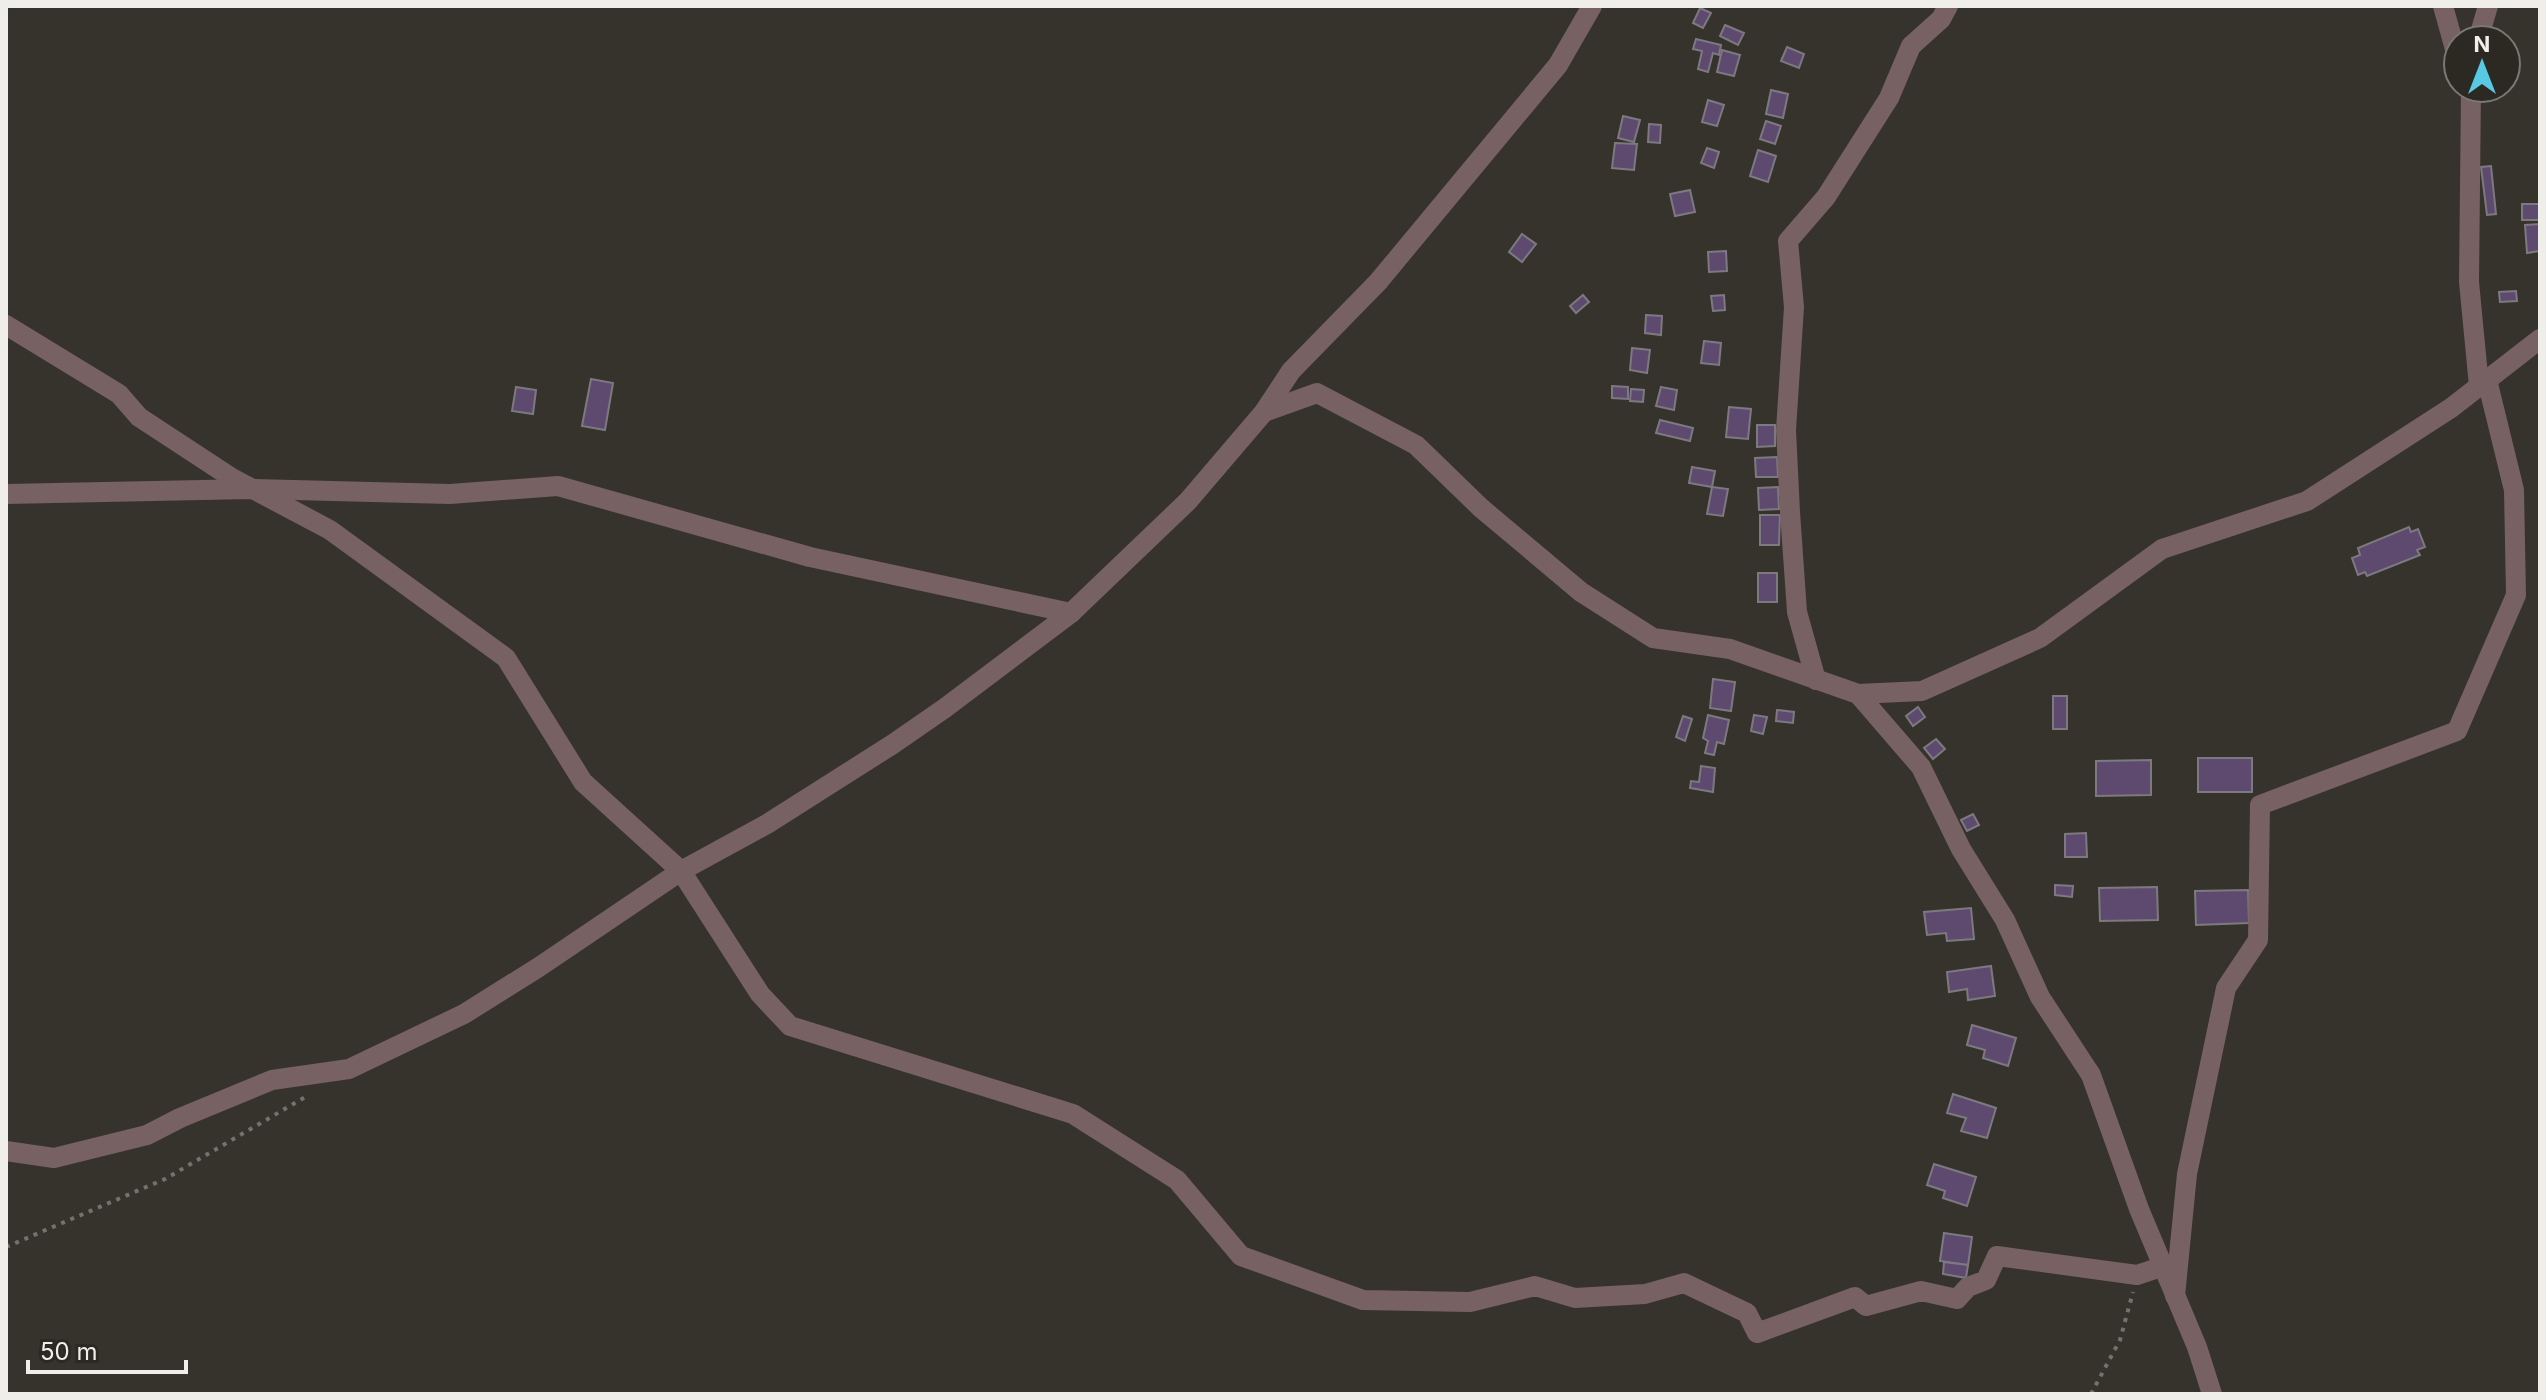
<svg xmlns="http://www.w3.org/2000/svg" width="2546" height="1400" font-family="Inter,sans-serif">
  <rect width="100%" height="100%" fill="#35332c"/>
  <!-- building -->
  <g fill="#5f4a6f" stroke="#7c7980" stroke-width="2">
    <path d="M1700 8 1711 13 1703 28 1693 23Z"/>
    <path d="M1725 25 1744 33 1738 45 1720 36Z"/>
    <path d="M1696 39 1721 45 1719 55 1713 53 1708 72 1698 69 1702 51 1693 49Z"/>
    <path d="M1787 47 1804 54 1799 68 1781 61Z"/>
    <path d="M1722 50 1740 55 1734 76 1717 72Z"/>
    <path d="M1771 90 1788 94 1783 118 1766 114Z"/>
    <path d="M1708 100 1724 105 1717 126 1702 122Z"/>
    <path d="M1623 116 1640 120 1634 142 1618 138Z"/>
    <path d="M1766 121 1781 126 1775 144 1760 139Z"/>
    <path d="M1649 124 1661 125 1660 143 1648 142Z"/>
    <path d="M1615 143 1637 144 1634 170 1612 168Z"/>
    <path d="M1707 148 1719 152 1714 168 1701 163Z"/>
    <path d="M1758 150 1776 156 1768 182 1750 176Z"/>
    <path d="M2491 166 2496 214 2487 215 2481 167Z"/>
    <path d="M1690 190 1695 212 1675 216 1670 194Z"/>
    <rect x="2522" y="204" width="18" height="16"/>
    <path d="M2540 224V251L2527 253 2525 225Z"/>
    <path d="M1522 234 1536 244 1522 262 1509 252Z"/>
    <path d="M1726 251 1727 271 1709 272 1708 252Z"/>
    <path d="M2516 291 2517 301 2500 302 2499 292Z"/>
    <path d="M1583 295 1589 302 1576 313 1570 306Z"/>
    <path d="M1724 295 1725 310 1713 311 1711 296Z"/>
    <path d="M1646 315 1662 316 1661 335 1645 333Z"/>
    <path d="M1704 341 1721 343 1719 365 1701 363Z"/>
    <path d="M1632 348 1650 350 1647 373 1630 370Z"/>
    <path d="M591 379 613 383 605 430 582 426Z"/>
    <path d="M1612 386 1628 387V399L1612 398Z"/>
    <path d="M516 387 536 390 533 414 512 411Z"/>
    <path d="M1661 387 1677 390 1674 410 1656 406Z"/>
    <path d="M1631 389 1644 390 1643 402 1630 401Z"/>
    <path d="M1729 407 1751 409 1748 439 1726 437Z"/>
    <path d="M1660 420 1693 428 1690 441 1656 433Z"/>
    <path d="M1757 425H1775V446L1757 447Z"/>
    <path d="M1777 457 1778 477H1756L1755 458Z"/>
    <path d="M1692 467 1715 471 1712 487 1689 483Z"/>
    <path d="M1712 487 1728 489 1723 516 1707 514Z"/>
    <path d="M1778 487 1779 509 1759 510 1758 488Z"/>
    <path d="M1760 515H1780L1779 545H1760Z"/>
    <path d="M2409 527 2411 532 2418 529 2425 547 2417 550 2420 555 2367 576 2365 572 2358 575 2352 558 2360 555 2358 548Z"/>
    <rect x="1758" y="573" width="19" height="29"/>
    <path d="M1713 679 1735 682 1731 711 1710 708Z"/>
    <rect x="2053" y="696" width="14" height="33"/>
    <path d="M1918 707 1925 717 1913 726 1906 716Z"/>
    <path d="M1777 710 1794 712 1793 723 1776 721Z"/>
    <path d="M1708 715 1729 720 1724 744 1717 742 1714 755 1705 753 1708 741 1703 738Z"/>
    <path d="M1754 715 1767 717 1763 734 1751 731Z"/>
    <path d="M1683 716 1692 719 1685 741 1676 737Z"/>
    <path d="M1936 739 1945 749 1933 759 1924 748Z"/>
    <rect x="2198" y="758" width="54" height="34"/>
    <path d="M2151 760V795L2096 796V761Z"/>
    <path d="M1701 766 1715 768 1713 792 1690 788 1691 781 1699 782Z"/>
    <path d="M1973 814 1979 825 1967 831 1961 820Z"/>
    <path d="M2086 833 2087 857H2065V834Z"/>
    <path d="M2055 885 2073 886 2072 897 2055 895Z"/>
    <path d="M2157 887 2158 920 2100 921 2099 888Z"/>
    <path d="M2248 890 2249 923 2196 925 2195 891Z"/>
    <path d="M1971 908 1974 939 1947 941 1946 933 1927 935 1924 912Z"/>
    <path d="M1991 966 1995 996 1968 1000 1967 989 1949 992 1947 972Z"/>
    <path d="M1972 1025 2016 1038 2008 1066 1983 1058 1985 1050 1967 1045Z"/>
    <path d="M1953 1094 1996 1108 1987 1138 1961 1131 1966 1118 1947 1113Z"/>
    <path d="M1934 1164 1976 1177 1967 1206 1943 1198 1945 1191 1927 1185Z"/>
    <path d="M1944 1233 1972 1237 1968 1265 1940 1261Z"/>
    <path d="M1944 1262 1968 1265 1966 1278 1943 1274Z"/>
  </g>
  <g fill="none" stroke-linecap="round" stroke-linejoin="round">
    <!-- path -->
    <g stroke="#74726c" stroke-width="4" stroke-dasharray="4 6" stroke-linecap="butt">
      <path d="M6 1247 165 1179 307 1096"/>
      <path d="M2091 1394 2120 1340 2133 1292"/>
    </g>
    <!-- minor -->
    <g stroke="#776162" stroke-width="20">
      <path d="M2443 6 2458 60"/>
      <path d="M2478 40 2488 6"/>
      <path d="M2471 88 2469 282 2479 386"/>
      <path d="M6 325 119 394 139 417 232 478 330 530 506 658 583 782 681 871 760 994 790 1026 1073 1114 1177 1180 1241 1256 1363 1300 1470 1302 1535 1286 1575 1298 1645 1294 1684 1283 1747 1313 1757 1333 1855 1297 1866 1306 1921 1291 1957 1299 1968 1287 1986 1280 1997 1256 2137 1275 2164 1266"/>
      <path d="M1264 412 1317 393 1416 445 1481 508 1581 592 1653 638 1730 649 1858 694 1922 691 2040 638 2162 549 2307 501 2451 408 2540 339"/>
      <path d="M6 494 251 489 450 494 558 486 810 557 1071 613"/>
      <path d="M1816 680 1797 612 1790 512 1786 430 1794 307 1788 241 1826 197 1889 98 1911 46 1941 19 1948 6"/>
      <path d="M1858 694 1921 767 1961 849 2005 920 2040 997 2091 1075 2139 1209 2197 1347 2212 1394"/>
      <path d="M6 1151 54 1158 147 1135 180 1118 272 1080 349 1069 464 1014 539 967 681 871 767 824 893 744 945 708 1071 613 1188 501 1264 412 1291 371 1378 282 1558 65 1592 6"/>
      <path d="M2175 1296 2187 1174 2226 988 2258 940 2260 805 2457 731 2516 595 2514 490 2487 380"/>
    </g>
  </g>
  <!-- border -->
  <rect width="2546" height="1400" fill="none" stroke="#efeee9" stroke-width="16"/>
  <!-- north arrow -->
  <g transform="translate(2482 64)"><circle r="38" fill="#2b2922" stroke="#797872" stroke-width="2"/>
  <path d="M0-6L14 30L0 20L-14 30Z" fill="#59c8e5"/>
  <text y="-12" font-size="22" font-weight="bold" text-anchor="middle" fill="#efeee9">N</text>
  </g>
  <!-- scale -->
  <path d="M28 1360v12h158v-12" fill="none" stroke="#efeee9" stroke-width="4"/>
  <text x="40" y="1360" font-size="24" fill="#efeee9" stroke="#2b2922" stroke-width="6" paint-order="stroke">50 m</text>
</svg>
